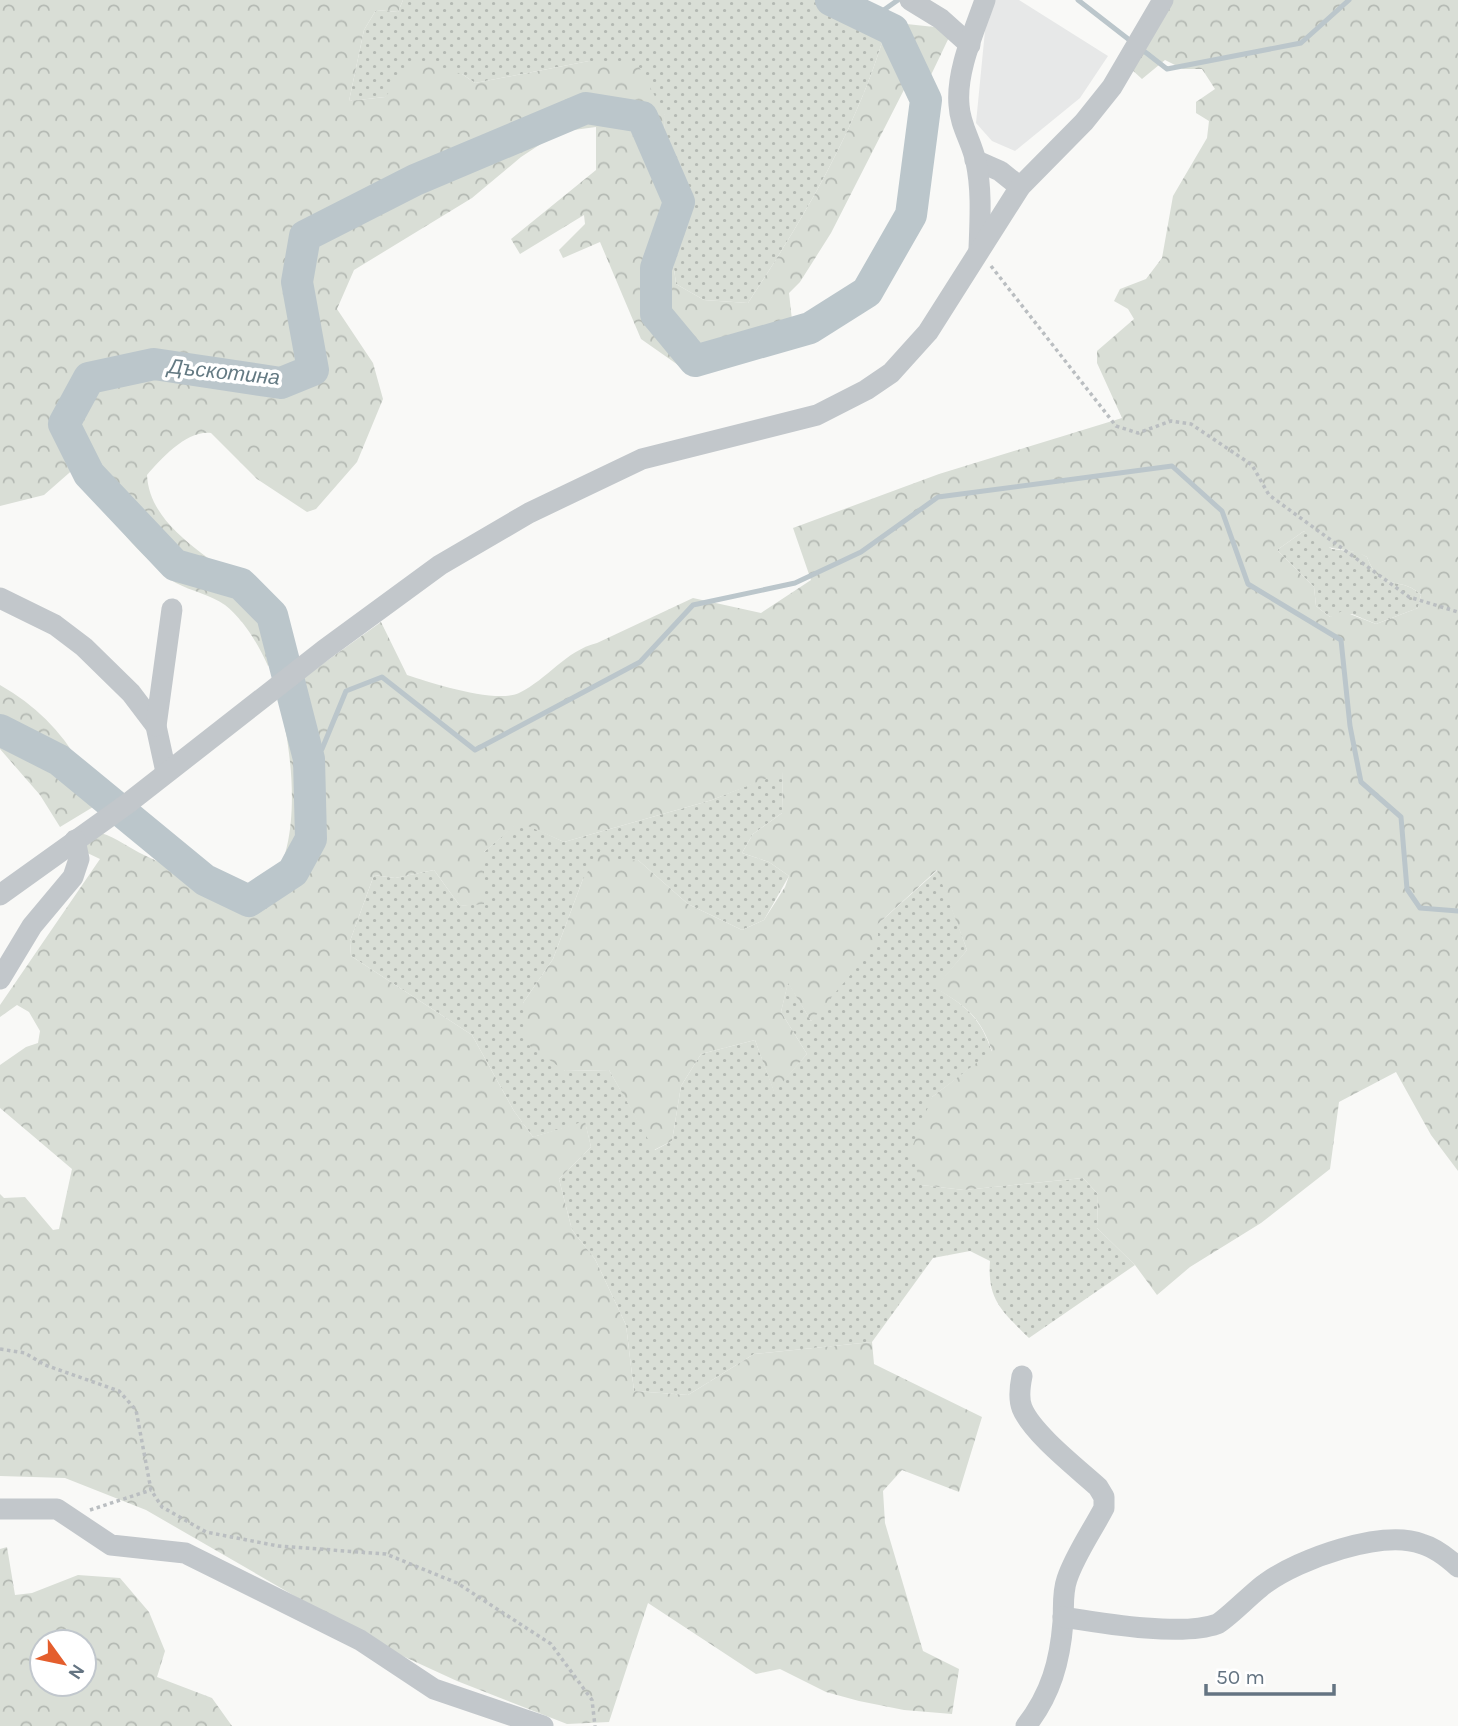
<svg xmlns="http://www.w3.org/2000/svg" width="1458" height="1726" font-family="Karla,sans-serif">
  <defs>
    <pattern id="grass-dots" width="8" height="8" patternUnits="userSpaceOnUse" patternTransform="scale(1.75)"><rect width="8" height="8" fill="#d9ded6"/><path d="M2 2h.1M6 6h.1" fill="none" stroke="#b4b9b3" stroke-width="1.8" stroke-linecap="round"/></pattern>
    <pattern id="forest-crowns" width="20" height="18" patternUnits="userSpaceOnUse" patternTransform="scale(1.75)"><rect width="20" height="18" fill="#d9ded6"/><path d="M2 6a3 3 0 1 1 6 0M12 15a3 3 0 1 1 6 0" fill="none" stroke="#b4b9b3"/></pattern>
  </defs>
  <rect width="100%" height="100%" fill="#f9f9f7"/>
  <!-- built -->
  <path fill="#e7e8e8" d="M988 0H1019L1108 56 1080 98 1015 151 992 141 976 123Z"/>
  <!-- grass -->
  <g fill="url(#grass-dots)">
    <path d="M403 0H851L888 22C860 124 805 216 748 303L704 300 676 284 664 189 665 115 589 61 475 83 462 74 385 97 349 101 364 30 376 10 398 12Z"/>
    <path d="M1304 531 1332 549 1358 552 1367 557C1382 595 1400 574 1421 595L1418 608 1376 624 1352 614 1330 617 1316 606 1314 587 1277 550Z"/>
    <path d="M783 771 782 813 753 834 742 853 769 862 789 876 764 920 742 930 688 904 638 860 583 879 553 959 523 1003 565 1071 609 1070 655 1150 672 1141 681 1086 701 1054 755 1040 774 1091 807 1054 781 1012 788 982 811 1021 878 924 938 870 967 950 936 988C966 1006 980 1017 992 1052L932 1097 921 1185 964 1190 1083 1178 1098 1194 1097 1228 1135 1265 1029 1338C1003 1312 987 1301 990 1261L970 1251 933 1258 872 1342 754 1354 688 1395 634 1391 626 1325 595 1259 572 1230 559 1179 591 1147 585 1122 533 1137 514 1111 472 1035 351 956 350 941 374 875 395 878 434 870 460 906 484 903V852L519 821 564 842 712 800Z"/>
  </g>
  <!-- forest -->
  <g fill="url(#forest-crowns)" fill-rule="evenodd">
    <path d="M0 0H403L398 12 376 10 364 30 349 101 385 97 416 60 462 74 475 83 589 61 638 65 665 115 664 189 676 284 704 300 748 303C805 216 860 124 888 22L953 29 931 75 911 76 831 233 800 282 789 293 793 329 779 346 688 372 641 339 600 242 563 258 559 250 585 224 584 215 520 254 511 239 596 170V127L559 132 521 157 472 198 354 270 337 309 373 363 383 399 357 462 316 509 307 512 257 479 211 433C187 430 162 458 147 475 151 552 279 578 292 646L268 666C258 644 244 620 225 605 211 595 191 591 176 583 167 578 159 569 151 562 118 532 94 498 93 452L44 495 0 506Z"/>
    <path d="M1152 0H1458V1171L1431 1135 1396 1072 1339 1102 1330 1169 1261 1223 1190 1267 1157 1295 1135 1265 1097 1228 1098 1194 1083 1178 964 1190 921 1185 911 1150 932 1097 992 1051C980 1016 966 1006 935 988L967 950 937 870 878 924V943L811 1021 788 983 781 1012 807 1054 774 1092 755 1040 701 1054 681 1086 672 1141 654 1150 609 1070 565 1071 527 1044 523 1003 553 959 583 879 602 849 617 862 638 860 688 904 742 930 764 920 785 887 789 876 769 862 742 853 753 834 782 813 783 772 712 800 564 842 519 822 484 852V904L460 906 434 870 395 878 374 875 350 941 351 956 472 1035 514 1111 533 1137 585 1121 591 1147 559 1179 572 1230 595 1259 626 1325 634 1391 688 1395 754 1354 872 1342 874 1364 982 1417 959 1492 902 1470 883 1491 885 1523 923 1651 959 1669 952 1714 904 1710 859 1701 826 1692 780 1669 756 1674 648 1603 609 1722 567 1724 457 1681 383 1647 146 1510 65 1478 0 1476V1194L4 1198 25 1197 53 1230 59 1229 72 1169 0 1108V1065L26 1047 38 1043 40 1031 29 1012 17 1005 0 1017V1005L100 859 79 849 101 833C117 838 129 848 144 855 159 863 177 867 193 875 208 882 219 901 237 903 251 905 261 897 269 887 304 843 292 747 278 696L381 622 407 675C431 683 496 704 519 693 548 679 565 651 597 643L693 598 761 613 811 580 793 528 939 474 1122 418 1097 363V351L1134 319 1128 309 1114 301 1120 289 1146 279 1162 258 1173 196 1207 138 1209 121 1196 113V102L1215 89 1202 69H1183L1165 60 1142 79 1118 57ZM1304 531C1328 557 1341 543 1367 557 1382 595 1400 574 1421 595L1418 608 1376 624 1342 611 1330 617 1316 606 1314 587 1277 550Z"/>
    <path d="M0 685C48 712 80 752 98 804L60 827 40 795 0 749Z"/>
    <path d="M7 1547 15 1595 32 1593 78 1575 120 1578 149 1612 165 1651 157 1677 212 1698 232 1726H0V1549ZM42 1642H84V1684H42Z"/>
  </g>
  <g fill="none" stroke-linecap="round" stroke-linejoin="round">
    <!-- stream -->
    <g stroke="#bbc6cb" stroke-width="5">
      <path d="M1078 0 1132 42"/>
      <path d="M871 19 898 0"/>
      <path d="M1140 48 1167 69 1301 43 1349 0"/>
      <path d="M309 759 322 749 346 691 382 677 475 750 640 662 693 605 795 583 861 552 938 497 1172 466 1222 511 1248 584 1341 640 1350 726 1361 782 1401 817 1407 889 1420 908 1458 911"/>
    </g>
    <!-- river -->
    <path stroke="#bbc6cb" stroke-width="32" d="M0 730 59 760 205 880 249 901 293 872 311 839 309 759 272 615 241 584 175 565 89 474 64 424 89 378 154 364 281 383 313 370 297 282 305 236 415 180 586 108 642 117 679 202 656 268V314L695 361 810 328 867 292 911 215 926 100 893 30 831 0"/>
    <!-- path -->
    <g stroke="#babec1" stroke-width="3.5" stroke-dasharray="3.5 3.5" stroke-linecap="butt">
      <path d="M991 266 1116 426 1138 433 1171 421 1191 424 1252 465 1269 495 1409 597 1458 612"/>
      <path d="M0 1349 25 1353 45 1365 119 1391 136 1410 151 1490 162 1507 206 1532 278 1546 386 1554 457 1583 551 1644 592 1700 595 1726"/>
      <path d="M90 1510 151 1490"/>
    </g>
    <!-- street -->
    <g stroke="#c2c7cb" stroke-width="21">
      <path d="M910 0 941 19 970 45"/>
      <path d="M975 160 1000 171 1020 187"/>
      <path d="M979 249C980 220 982 190 976 162 972 142 960 126 959 105 956 71 974 32 985 0"/>
      <path d="M0 598 55 625 84 647 131 693 156 726 166 772"/>
      <path d="M156 726 172 609"/>
      <path d="M0 895 127 804 324 650 440 565 529 513 642 459 817 415 866 390 891 373 928 332 1020 187 1084 122 1112 87 1163 0"/>
      <path d="M0 979 32 926 73 877 79 859 75 840"/>
      <path d="M1022 1376C1020 1386 1018 1398 1022 1408 1032 1433 1077 1468 1098 1487L1104 1497V1508C1092 1531 1075 1555 1067 1579 1062 1593 1064 1607 1063 1622 1060 1661 1051 1694 1026 1726"/>
      <path d="M0 1509H57L111 1545 185 1553 360 1640 434 1689 543 1726"/>
      <path d="M1063 1617C1101 1623 1182 1637 1217 1624 1226 1620 1254 1591 1266 1583 1299 1559 1382 1529 1422 1544 1436 1548 1448 1558 1458 1567"/>
    </g>
  </g>
  <g text-anchor="middle" stroke-width="7" stroke-linejoin="round" paint-order="stroke">
    <!-- water labels -->
    <g font-size="21" font-style="italic" fill="#647a83" stroke="#fff">
      <text transform="translate(224 372) rotate(6)" y="7">Дъскотина</text>
    </g>
  </g>
  <!-- north arrow -->
  <g transform="translate(63 1663) rotate(123)"><circle r="33" fill="#ffffff" stroke="#c1c7cd" stroke-width="2"/>
  <path d="M0-5L12 26L0 18L-12 26Z" fill="#e45e2d"/>
  <text y="-10" font-size="19" font-weight="bold" text-anchor="middle" fill="#647482">N</text>
  </g>
  <!-- scale -->
  <path d="M1206 1684v10h128v-10" fill="none" stroke="#647482" stroke-width="3.5"/>
  <text x="1216" y="1684" font-size="21" fill="#647482" stroke="#ffffff" stroke-width="5" paint-order="stroke">50 m</text>
</svg>
